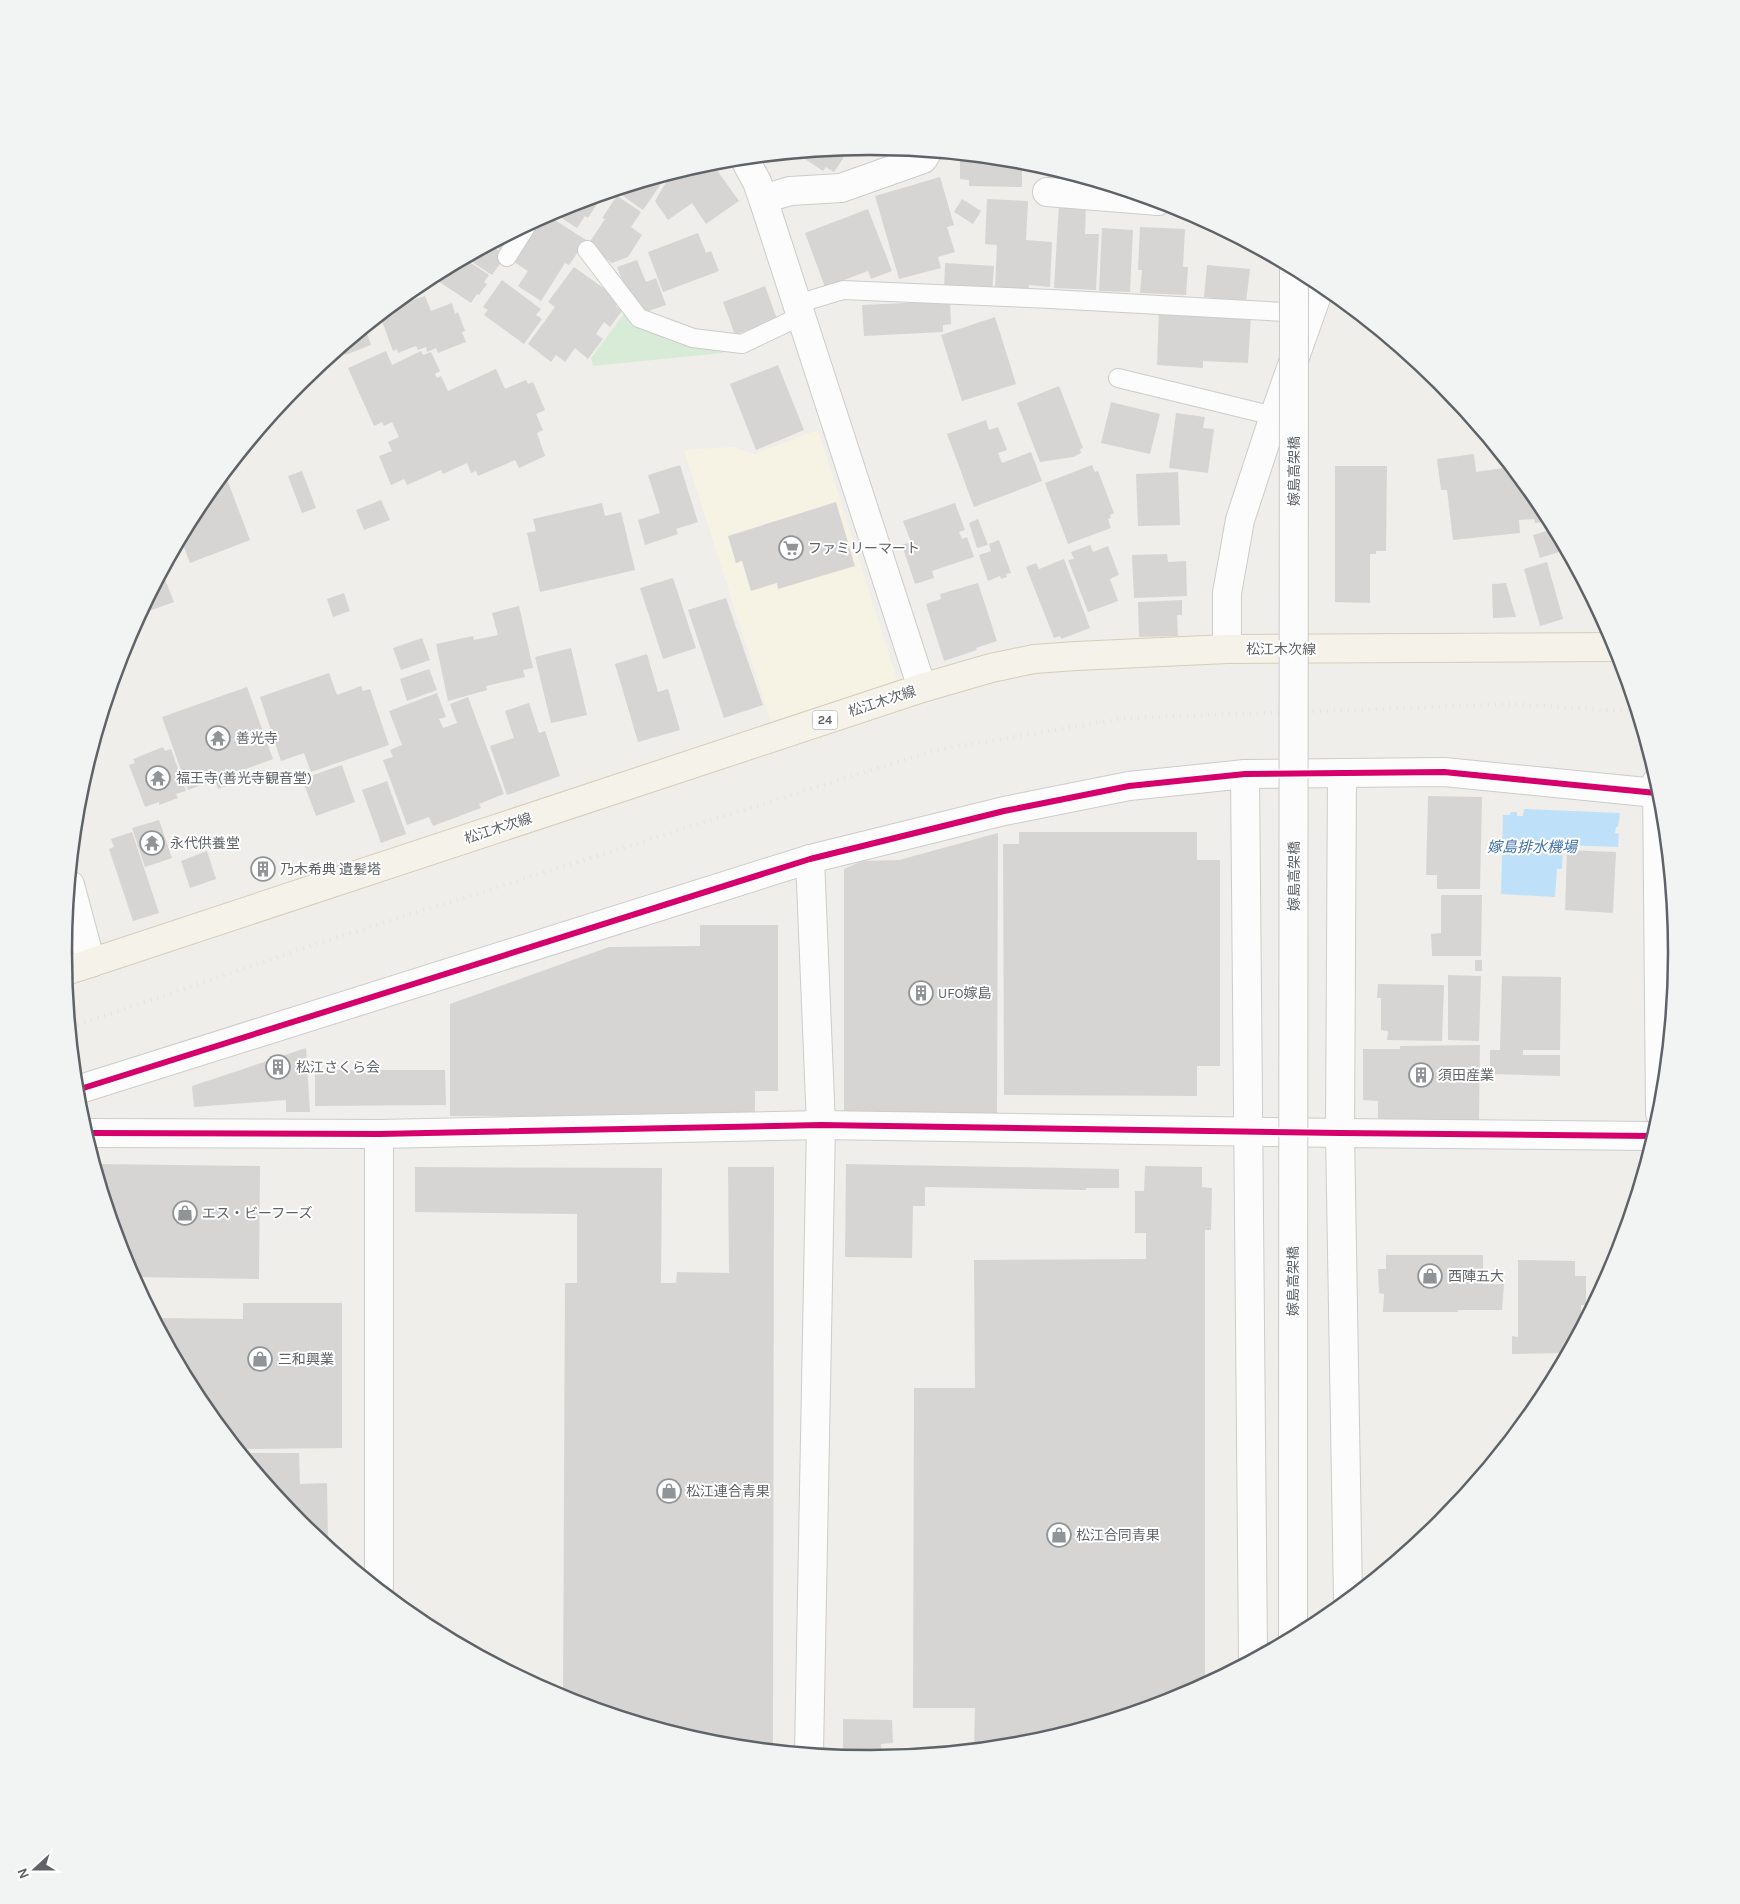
<svg xmlns="http://www.w3.org/2000/svg" width="1740" height="1904" font-family="Karla,'Noto Sans JP',sans-serif">
  <rect width="100%" height="100%" fill="#efeeea"/>
  <!-- commercial -->
  <path fill="#f7f3e4" d="M818 430 897 680 771 722 684 450 733 447 755 454Z"/>
  <!-- green -->
  <path fill="#d8ebd6" d="M626 314 724 350 723 353 593 366 591 358 623 315Z"/>
  <!-- water -->
  <path fill="#bfe0f9" d="M1524 809 1620 813 1618 827H1616L1615 833 1619 834 1618 847 1563 845 1562 869H1557L1555 897 1501 894 1503 815H1510L1511 812H1517V816H1523Z"/>
  <!-- building -->
  <g fill="#d6d5d3">
    <path d="M850 148 834 172 826 167 823 171 796 153Z"/>
    <path d="M968 155 1022 161V187L969 186V180L960 179V160L968 161Z"/>
    <path d="M711 162 739 201 706 224 692 203 668 220 655 201 671 174Z"/>
    <path d="M1048 168 1106 185H1047Z"/>
    <path d="M667 175 643 210 619 193 621 189Z"/>
    <path d="M940 177 954 225 947 227 955 252 938 257 941 268 899 279 875 196Z"/>
    <path d="M616 191 610 199 603 194Z"/>
    <path d="M617 196 641 212 631 227 642 235 628 257 612 263 587 246 605 219 602 218Z"/>
    <path d="M589 199 597 204 588 218 585 216 577 228 552 212 562 207Z"/>
    <path d="M962 199 981 211 973 224 954 212Z"/>
    <path d="M987 199 1028 201 1026 240 1052 242 1050 287 1029 285V292L995 289 997 245 985 244Z"/>
    <path d="M1059 204 1086 205 1085 234H1099L1096 290 1054 288Z"/>
    <path d="M868 209 892 271 871 279 868 271 825 287 805 233Z"/>
    <path d="M547 215 586 240 569 265 565 263 541 301 518 286 528 271 514 262 530 238 527 236 538 220Z"/>
    <path d="M1140 227 1185 229 1183 267H1188L1186 295 1140 293 1142 270H1138Z"/>
    <path d="M1102 228 1133 230 1130 292 1099 291Z"/>
    <path d="M521 229 506 253 492 244Z"/>
    <path d="M698 233 706 253 711 251 719 271 663 292 648 252Z"/>
    <path d="M490 245 506 255 492 275 466 258Z"/>
    <path d="M465 259 489 275 484 282 487 284 479 295 477 294 471 303 432 277Z"/>
    <path d="M637 260 646 282 656 278 666 305 640 314 628 295 617 267Z"/>
    <path d="M945 263 994 266 992 293 944 290Z"/>
    <path d="M1207 265 1250 269 1246 302 1204 297Z"/>
    <path d="M574 267 620 300 616 306 622 311 610 327 604 322 596 334 603 339 588 359 575 348 565 362 556 355 551 362 528 344 555 307 548 302Z"/>
    <path d="M502 280 541 309 536 315 542 319 524 344 484 315 488 310 483 307Z"/>
    <path d="M765 286 777 319 735 335 723 302Z"/>
    <path d="M408 294 410 301 425 296 431 311 452 303 455 314 458 312 465 331 462 332 466 342 438 353 436 348 427 352 426 347 418 350 416 346 398 353 397 349 393 351 380 316Z"/>
    <path d="M950 301 951 324 943 325V332L864 336 862 305Z"/>
    <path d="M1159 310 1251 316 1248 363 1203 361V368L1157 365Z"/>
    <path d="M995 317 1016 384 962 401 941 335Z"/>
    <path d="M365 328 371 345 345 355 342 348Z"/>
    <path d="M386 351 392 365 421 351 423 355 431 352 440 371 435 374 437 378 441 376 448 391 496 369 505 389 526 380 528 384 533 382 545 410 536 414 543 430 537 433 545 456 519 468 515 460 478 476 476 471 471 473 467 463 443 474 441 470 407 485 404 479 391 485 379 456 392 451 388 442 399 437 392 422 384 426 382 422 374 426 348 368Z"/>
    <path d="M778 365 804 430 756 450 730 384Z"/>
    <path d="M1059 386 1083 448 1080 449 1081 453 1073 457 1040 462 1017 403Z"/>
    <path d="M1111 402 1160 414 1150 454 1101 443Z"/>
    <path d="M1176 413 1205 417 1203 428 1214 429 1208 473 1169 468Z"/>
    <path d="M986 420 989 430 998 427 1007 450 998 453 1002 463 1031 452 1042 481 974 507 947 434Z"/>
    <path d="M1474 454 1476 472 1504 468V462H1506L1541 504 1550 521 1535 523 1534 519 1519 520 1520 533 1453 540 1447 490H1441L1437 459Z"/>
    <path d="M680 465 698 522 676 529 678 534 645 545 638 520 660 513 648 475Z"/>
    <path d="M1092 465 1095 472 1098 471 1114 513 1110 515 1111 518 1108 519 1111 528 1068 544 1045 483Z"/>
    <path d="M1335 466H1387L1386 551H1376V554H1370V603L1335 602Z"/>
    <path d="M302 471 316 508 302 513 288 476Z"/>
    <path d="M1178 472 1180 525 1138 526 1136 474Z"/>
    <path d="M225 474 250 540 190 563 181 539 200 504Z"/>
    <path d="M381 500 390 520 364 530 356 510Z"/>
    <path d="M836 502 855 566 778 589 777 583 751 591 742 561 736 563 728 536Z"/>
    <path d="M602 503 605 516 621 512 635 570 540 592 527 533 536 531 533 519Z"/>
    <path d="M955 503 965 530 959 532 962 539 967 537 974 557 932 571 934 578 915 584 902 545 911 542 903 521Z"/>
    <path d="M978 519 988 545 977 548 969 523Z"/>
    <path d="M1553 529 1565 550 1540 558 1533 535Z"/>
    <path d="M999 540 1011 573 1006 574 1007 577 1001 579 1000 576 988 581 979 555 991 551 989 544Z"/>
    <path d="M1090 545 1093 552 1108 546 1119 575 1110 579 1118 601 1088 612 1068 560 1074 559 1071 552Z"/>
    <path d="M1167 554 1168 562 1186 561 1187 596 1134 598 1132 555Z"/>
    <path d="M1064 559 1090 628 1061 639 1060 636 1054 638 1026 567 1036 563 1039 569Z"/>
    <path d="M1547 562 1563 619 1540 626 1524 569Z"/>
    <path d="M673 578 696 648 663 659 640 588Z"/>
    <path d="M165 579 174 602 141 614 159 581Z"/>
    <path d="M978 583 997 641 976 648 977 650 944 661 926 604 941 599 940 594Z"/>
    <path d="M1506 583 1516 617 1493 618 1492 584Z"/>
    <path d="M344 593 350 611 333 617 327 599Z"/>
    <path d="M726 598 763 705 724 718 688 610Z"/>
    <path d="M1182 600V615H1177L1178 636 1139 637 1138 602Z"/>
    <path d="M519 606 533 668 523 670 525 677 486 686 487 690 448 701 436 644 473 636 474 640 498 635 492 613Z"/>
    <path d="M422 638 430 660 401 670 393 648Z"/>
    <path d="M571 648 587 715 551 723 535 657Z"/>
    <path d="M647 654 658 692 668 689 680 730 638 742 615 664Z"/>
    <path d="M429 669 437 690 407 701 400 679Z"/>
    <path d="M329 673 337 695 361 686 363 691 370 689 389 745 311 772 304 753 281 761 260 697Z"/>
    <path d="M247 687 273 759 246 769 249 778 218 789 215 780 188 790 162 717Z"/>
    <path d="M437 693 446 717 439 719 443 728 457 723 450 704 468 697 504 794 479 804 481 808 433 826 429 817 407 825 383 760 393 757 390 750 402 745 389 711Z"/>
    <path d="M529 703 539 733 545 731 560 776 507 795 490 746 514 738 505 711Z"/>
    <path d="M163 747 165 751 171 749 186 791 176 794 178 798 159 805V802L145 807 129 765 135 763 133 759Z"/>
    <path d="M342 765 355 802 316 816 302 779Z"/>
    <path d="M387 781 406 834 381 843 362 790Z"/>
    <path d="M1428 796 1482 797 1480 889H1437V875H1426Z"/>
    <path d="M159 820 172 858 145 867 132 828Z"/>
    <path d="M132 832 159 913 133 921 109 849 114 847 111 839Z"/>
    <path d="M1019 832H1197V860H1220V1066H1197V1096L1004 1095 1003 844H1019Z"/>
    <path d="M998 833 997 1118 844 1119V869L862 861 899 860Z"/>
    <path d="M1567 850 1616 852 1613 913 1565 910Z"/>
    <path d="M207 851 216 879 190 888 181 861Z"/>
    <path d="M268 862 272 870 258 876 254 867Z"/>
    <path d="M1441 895H1482L1481 956H1432L1431 934 1441 933Z"/>
    <path d="M700 925H778V1091H755V1117L450 1116V1004L609 947 700 946Z"/>
    <rect x="1475" y="960" width="7" height="11"/>
    <path d="M1448 975 1481 976 1479 1041 1448 1040Z"/>
    <path d="M1502 976 1561 977 1560 1050H1523V1055H1560V1076L1490 1074V1050H1500Z"/>
    <path d="M1378 984 1444 985 1442 1041 1387 1040 1388 1031 1381 1030V998H1377Z"/>
    <path d="M1480 1045 1479 1120H1378V1101L1363 1100V1049H1400V1046Z"/>
    <path d="M306 1048 310 1112H286V1100L194 1107 192 1086Z"/>
    <path d="M315 1070H445L446 1105 315 1106Z"/>
    <path d="M96 1164 260 1166 259 1279 134 1277 125 1260Z"/>
    <path d="M846 1164 1119 1169V1188H1086V1190L925 1187V1206H913L912 1258 845 1257Z"/>
    <path d="M1145 1166 1202 1167V1187L1212 1188 1211 1230H1205V1683L1178 1697 1027 1743 974 1748 975 1708H913L914 1388H975L974 1260 1146 1259V1233H1135V1191H1144Z"/>
    <path d="M415 1167 662 1168 661 1283H676L677 1272 729 1273 728 1167H774L773 1749 712 1743 563 1697 565 1283H577V1214L415 1212Z"/>
    <path d="M1386 1255H1483V1284H1504L1502 1310H1458V1312H1383L1384 1294 1379 1293 1378 1269H1386Z"/>
    <path d="M1518 1260 1575 1261V1276H1586V1305H1581V1323L1565 1353 1512 1354V1336L1518 1337Z"/>
    <path d="M243 1303H342V1448L242 1449 243 1444H236L199 1400 156 1318 243 1319Z"/>
    <path d="M244 1453H299L300 1484 327 1483 328 1540H322L300 1522Z"/>
    <path d="M843 1719 892 1720 893 1743 881 1744V1754L895 1756 870 1758 843 1756Z"/>
  </g>
  <g fill="none" stroke-linecap="round" stroke-linejoin="round">
    <!-- lane casing -->
    <g stroke="#cbcccc" stroke-width="20">
      <g id="lane">
        <path d="M587 250 639 318 693 338 742 344 801 316"/>
        <path d="M507 257 527 225"/>
        <path d="M797 304 843 290 1051 299 1303 313"/>
        <path d="M1118 378 1274 416"/>
      </g>
    </g>
    <!-- street casing -->
    <g stroke="#cbcccc" stroke-width="30">
      <g id="street">
        <path d="M744 158 757 182 763 199 922 688"/>
        <path d="M1047 192 1158 201"/>
        <path d="M763 199 790 191 841 188 923 159 928 151"/>
        <path d="M1227 649V593L1240 520 1274 416 1321 284"/>
        <path d="M1245 774 1253 1657"/>
        <path d="M1342 774 1340 1133 1348 1598"/>
        <path d="M1657 781 1660 1113"/>
        <path d="M70 885 91 963"/>
        <path d="M77 1090 810 859 1004 811 1129 786 1245 774 1444 772 1656 793"/>
        <path d="M87 1133 379 1134 821 1125 1340 1133 1653 1136"/>
        <path d="M379 1134V1587"/>
        <path d="M809 1752 821 1125 810 859"/>
      </g>
    </g>
    <!-- secondary casing -->
    <g stroke="#cacacb" stroke-width="30">
      <path id="secondary" d="M1293 1636V1483"/>
    </g>
    <!-- primary casing -->
    <g stroke="#d7ceb8" stroke-width="30">
      <path id="primary" d="M66 971 922 688 991 668 1034 659 1076 656 1227 649 1616 647"/>
    </g>
    <!-- lane -->
    <use href="#lane" stroke="#fdfcfc" stroke-width="18"/>
    <!-- street -->
    <use href="#street" stroke="#fdfcfc" stroke-width="28"/>
    <!-- secondary -->
    <use href="#secondary" stroke="#fdfcfc" stroke-width="28"/>
    <!-- primary -->
    <use href="#primary" stroke="#f4f2e9" stroke-width="28"/>
    <!-- rail -->
    <path stroke="#e4e4e4" stroke-width="4" stroke-dasharray="1 6" stroke-linecap="butt" d="M71 1027 316 944 935 750 1127 718 1512 704 1636 712"/>
    <!-- secondary-bridge casing -->
    <g stroke="#cacacb" stroke-width="30" stroke-linecap="butt">
      <path id="secondary-bridge" d="M1293 1483 1294 269"/>
    </g>
    <!-- secondary-bridge -->
    <use href="#secondary-bridge" stroke="#fdfcfc" stroke-width="28"/>
    <!-- cycleway casing -->
    <g stroke="#fff" stroke-width="9">
      <g id="cycleway">
        <path d="M77 1090 810 859 1004 811 1129 786 1245 774 1444 772 1656 793"/>
        <path d="M87 1133 379 1134 821 1125 1340 1133 1653 1136"/>
      </g>
    </g>
    <!-- cycleway -->
    <use href="#cycleway" stroke="#d6006c" stroke-width="6"/>
  </g>
  <!-- icons -->
  <defs>
    <g id="supermarket-ring" transform="scale(1.25)"><circle r="9.5" fill="#fff" stroke="#919496" stroke-width="1.5"/><path d="M-6-5.5h2.5l.6 2H6L4.5 2H-2.5L-4.4-4H-6ZM-1.5 3.2a1.3 1.3 0 1 0 .1 0ZM3 3.2a1.3 1.3 0 1 0 .1 0Z" fill="#919496"/></g>
    <g id="temple-ring" transform="scale(1.25)"><circle r="9.5" fill="#fff" stroke="#919496" stroke-width="1.5"/><path d="M0-6L5-2H3V0L6.5 2.5H4V6H1.5V3h-3V6H-4V2.5H-6.5L-3 0V-2H-5Z" fill="#919496"/></g>
    <g id="building-ring" transform="scale(1.25)"><circle r="9.5" fill="#fff" stroke="#919496" stroke-width="1.5"/><path d="M-4-6H4V6H1V3H-1V6H-4ZM-2.5-4.3h1.7v1.8h-1.7ZM.8-4.3h1.7v1.8H.8ZM-2.5-1h1.7V.8h-1.7ZM.8-1h1.7V.8H.8Z" fill="#919496"/></g>
    <g id="shop-ring" transform="scale(1.25)"><circle r="9.5" fill="#fff" stroke="#919496" stroke-width="1.5"/><path d="M-5-2.5h2.3a2.7 3.5 0 0 1 5.4 0H5L5.5 6h-11ZM-1.5-2.5h3a1.5 2.3 0 0 0-3 0Z" fill="#919496"/></g>
  </defs>
  <g fill-rule="evenodd">
    <use href="#supermarket-ring" x="791" y="548"/>
    <use href="#temple-ring" x="218" y="738"/>
    <use href="#temple-ring" x="158" y="778"/>
    <use href="#temple-ring" x="152" y="843"/>
    <use href="#building-ring" x="263" y="869"/>
    <use href="#building-ring" x="921" y="993"/>
    <use href="#building-ring" x="278" y="1067"/>
    <use href="#building-ring" x="1421" y="1075"/>
    <use href="#shop-ring" x="185" y="1213"/>
    <use href="#shop-ring" x="1430" y="1276"/>
    <use href="#shop-ring" x="260" y="1359"/>
    <use href="#shop-ring" x="669" y="1491"/>
    <use href="#shop-ring" x="1059" y="1535"/>
  </g>
  <g text-anchor="middle" stroke-width="4" stroke-linejoin="round" paint-order="stroke">
    <!-- shield labels -->
    <rect fill="#fff" stroke="#8f9295" stroke-width="1" x="812.5" y="710.5" width="25" height="19" rx="4"/>
    <g font-size="12" font-weight="bold" fill="#5f6368">
      <text x="825" y="724">24</text>
    </g>
    <!-- street labels -->
    <g font-size="14" fill="#5f6368" stroke="#fff">
      <text transform="translate(1294 471) rotate(-90)" y="5">嫁島高架橋</text>
      <text x="1281" y="654">松江木次線</text>
      <text transform="translate(882 701) rotate(-18)" y="5">松江木次線</text>
      <text transform="translate(498 828) rotate(-18)" y="5">松江木次線</text>
      <text transform="translate(1294 876) rotate(-90)" y="5">嫁島高架橋</text>
      <text transform="translate(1293 1281) rotate(-90)" y="5">嫁島高架橋</text>
    </g>
    <!-- poi labels -->
    <g font-size="14" fill="#5f6368" stroke="#fff" text-anchor="start">
      <text x="808" y="553">ファミリーマート</text>
      <text x="236" y="743">善光寺</text>
      <text x="176" y="783">福王寺(善光寺観音堂)</text>
      <text x="170" y="848">永代供養堂</text>
      <text x="280" y="874">乃木希典 遺髪塔</text>
      <text x="938" y="998">UFO嫁島</text>
      <text x="296" y="1072">松江さくら会</text>
      <text x="1438" y="1080">須田産業</text>
      <text x="202" y="1218">エス・ビーフーズ</text>
      <text x="1448" y="1281">西陣五大</text>
      <text x="278" y="1364">三和興業</text>
      <text x="686" y="1496">松江連合青果</text>
      <text x="1076" y="1540">松江合同青果</text>
    </g>
    <!-- water labels -->
    <g font-size="15" font-style="italic" fill="#4174aa" stroke="#fff">
      <text x="1532" y="852">嫁島排水機場</text>
    </g>
  </g>
  <!-- crop -->
  <path d="M0 0H1740V1904H0ZM869 155H871A797 797 0 0 1 1668 952V953A797 797 0 0 1 871 1750H869A797 797 0 0 1 72 953V952A797 797 0 0 1 869 155Z" fill="#f2f3f3" fill-rule="evenodd"/>
  <path fill="none" stroke="#5f6368" stroke-width="2.5" d="M869 155H871A797 797 0 0 1 1668 952V953A797 797 0 0 1 871 1750H869A797 797 0 0 1 72 953V952A797 797 0 0 1 869 155Z"/>
  <!-- north arrow -->
  <g transform="translate(35 1869) rotate(249)" stroke="#ffffff" stroke-width="4" paint-order="stroke">
  <path d="M0-4L9 19L0 12L-9 19Z" fill="#5f6368"/>
  <text y="-8" font-size="14" font-weight="bold" text-anchor="middle" fill="#5f6368">N</text>
  </g>
</svg>
